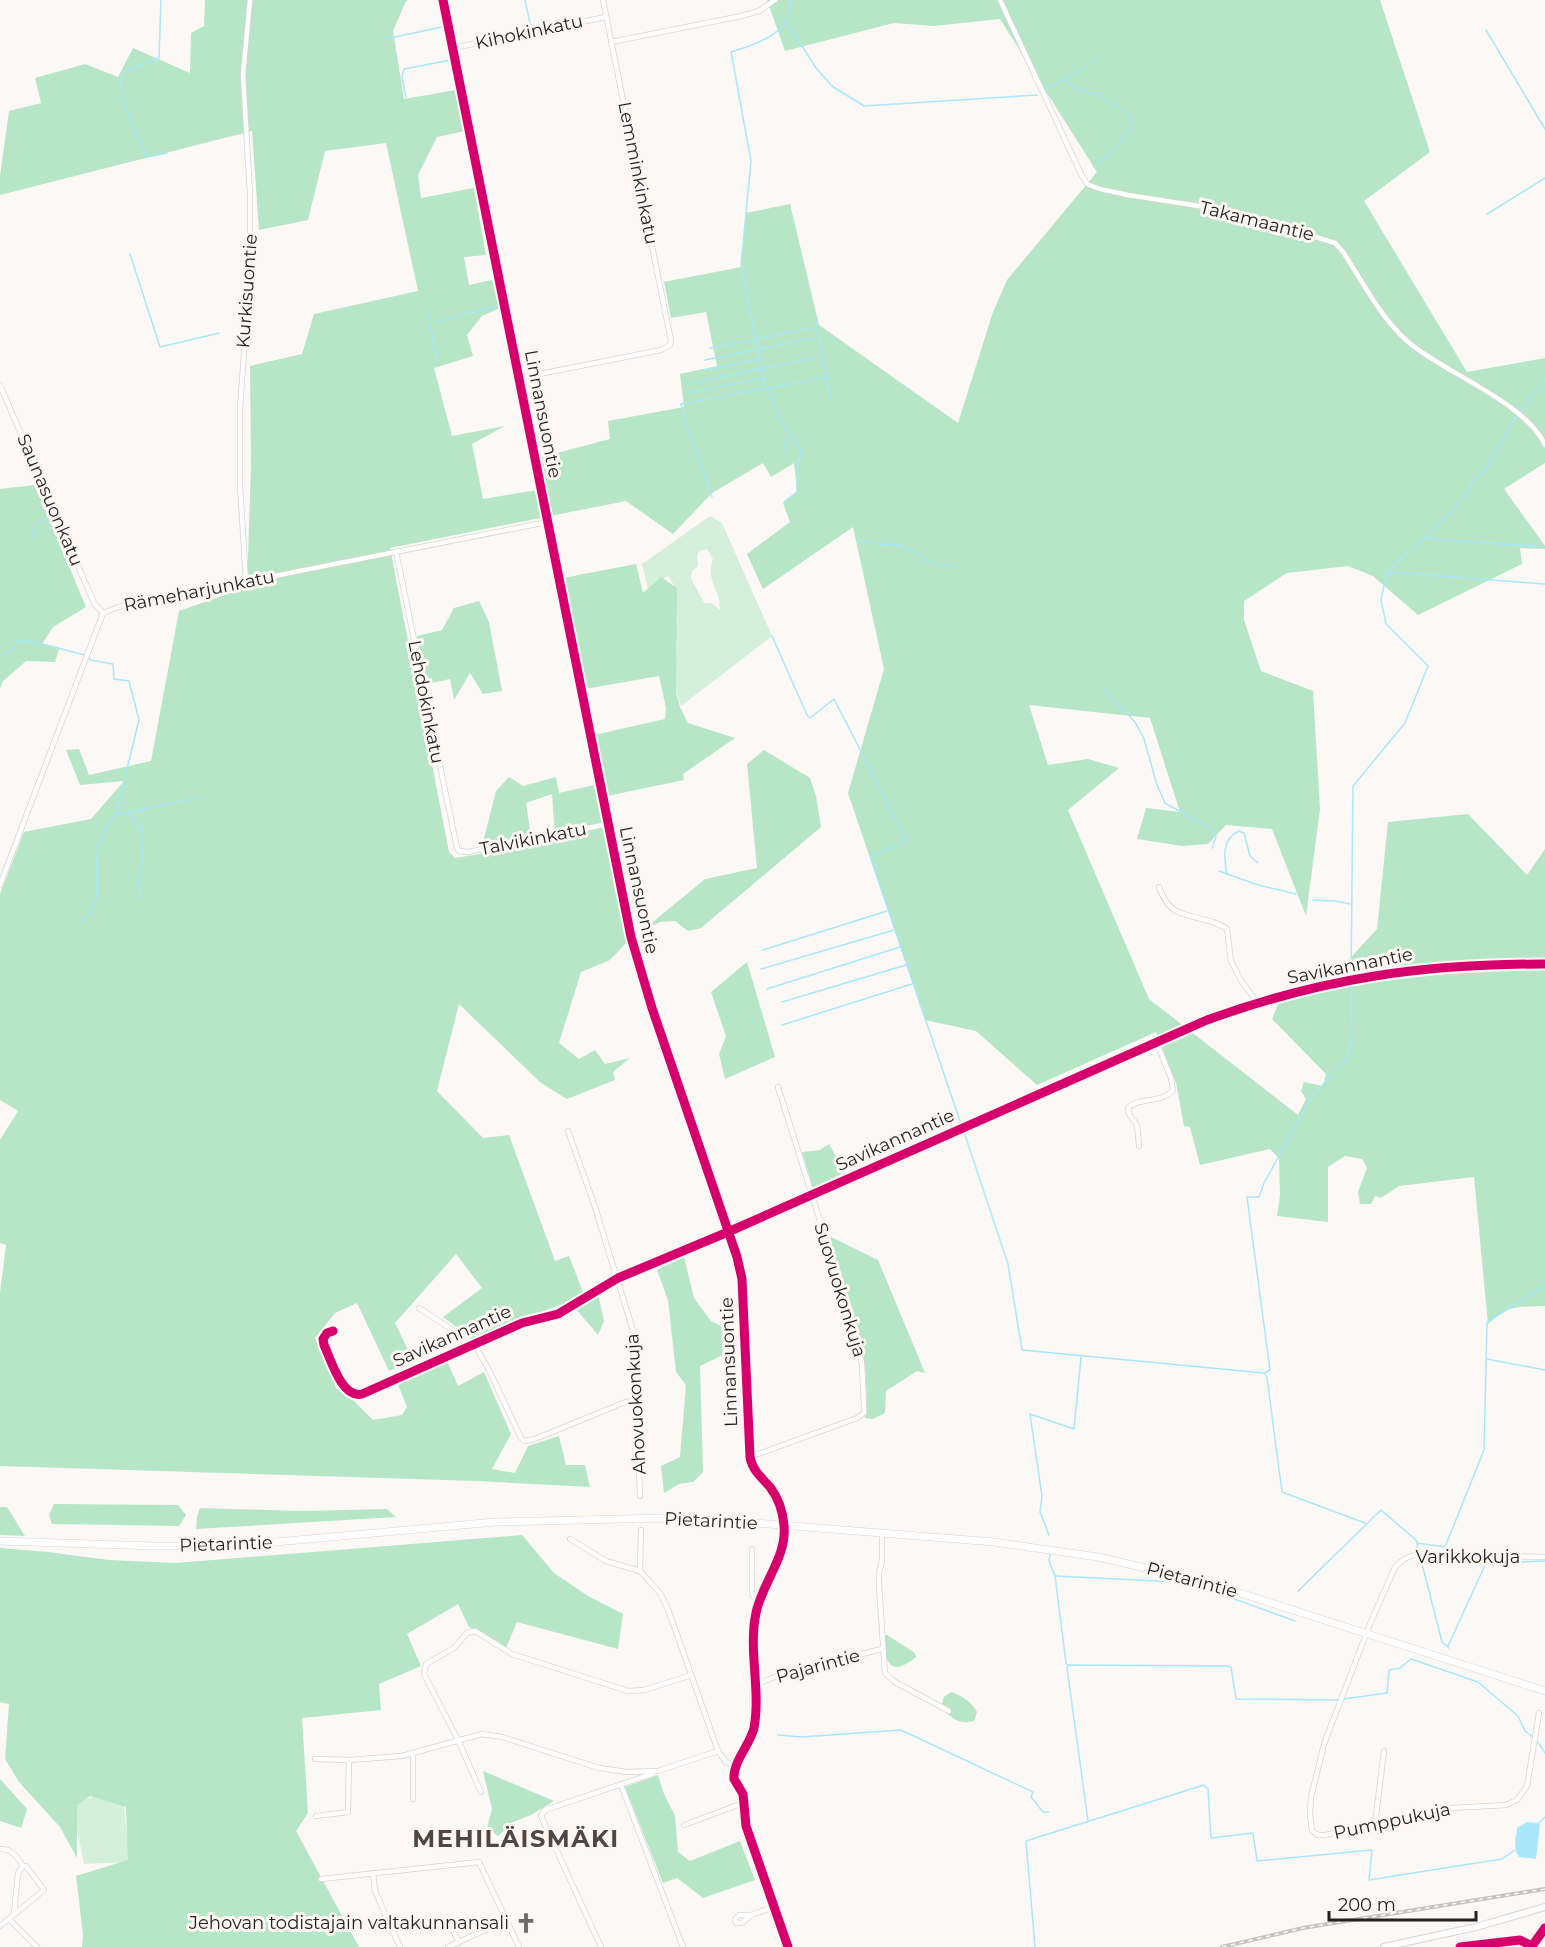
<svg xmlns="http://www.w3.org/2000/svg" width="1545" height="1947" font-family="Montserrat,sans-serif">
  <rect width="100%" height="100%" fill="#fbf8f6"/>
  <!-- green -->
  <g fill="#d4f0da" fill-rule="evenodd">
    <path d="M710 516 722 523 772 636 681 706 674 685 677 643 675 636 656 634 678 620C670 601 683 595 668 576L648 589 642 564ZM707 549 713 559C705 581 721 591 720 610L711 603H704L691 578 692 571 698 566 697 556 699 551Z"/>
    <path d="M120 1794 123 1799 130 1862 84 1864 72 1804 76 1799Z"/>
  </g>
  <!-- forest -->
  <g fill="#b6e6c5">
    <path d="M205 0H409L406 1 393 31 404 99 456 90 465 131 437 137 418 175 421 198 474 188 486 255 464 257 469 285 492 280 500 308 482 316 467 335 473 356 434 368 452 436 505 426 472 444 483 499 537 490 540 518 390 548 449 852 455 858 480 854 555 837 552 794 526 803 531 836 482 846 496 791 509 777 523 786 556 777 559 793 594 785 627 942 610 960 581 972 559 1043 579 1059 595 1050 605 1064 630 1058 613 1072 615 1080 567 1099 541 1083 459 1004 437 1091 483 1138 509 1135 555 1261 569 1256 586 1300 598 1294 604 1321 598 1335 576 1309 559 1305 474 1340 443 1317 482 1288 456 1254 395 1323 413 1360 389 1371 357 1303 335 1313 315 1338 336 1388 354 1401 373 1420 402 1415 407 1407 397 1382 446 1359 458 1386 484 1372 511 1434 492 1469 515 1473 528 1446 559 1436 566 1465H585L590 1487 477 1481 0 1466V1293L6 1245 0 1243V1140L18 1111 0 1100V894L24 832 91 819 124 781 80 785 66 750 79 749 89 775 151 761 179 611 247 587 251 465 250 366 302 354 314 314 418 291 386 143 325 151 308 220 259 230 252 131 0 195V176L9 111 41 103 35 78 85 64 118 77 133 48 190 73 191 33 204 26Z"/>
    <path d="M767 0H1380L1430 152 1364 201 1467 372 1545 358V463L1504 489 1545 546V549L1520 548 1522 564 1418 615 1373 576 1348 566 1287 573 1244 601V620L1261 671 1313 691 1320 809 1306 916 1272 829 1226 825 1208 844 1182 846 1137 839 1146 808 1180 812 1150 718 1029 705 1048 765 1088 759 1119 768 1068 810 1149 999 1298 1115 1306 1099 1301 1091 1304 1082 1323 1086 1326 1074 1272 1019 1279 1002 1321 990 1377 929 1388 822 1468 814 1527 875 1545 849V1306C1516 1307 1511 1304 1488 1324L1474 1177 1399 1186 1381 1198 1375 1196 1371 1204H1360L1358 1192 1367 1168 1362 1159 1345 1156 1328 1167V1222L1277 1216 1280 1195 1279 1158 1270 1149 1200 1165 1190 1127 1184 1126 1176 1083 1156 1032 1037 1085 976 1031 925 1020 848 793 884 669 853 527 763 589 747 554 790 522 783 503 797 491 794 463 771 477 763 463 712 493 673 534 626 501 550 516 538 458 610 439 608 421 684 407 680 374 717 366 706 312 671 318 664 282 741 267 746 213 790 204 819 325 958 423 993 312 1007 280 1097 172 1000 19 934 26 894 23 785 51Z"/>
    <path d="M35 485 86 607 53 627 42 644 59 649 55 662 26 661 3 681 0 689V489Z"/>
    <path d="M636 564 643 593 661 577 677 588 676 693 680 707 688 723 735 738 683 774 684 780 607 796 594 735 665 719 666 708 659 676 585 689 563 578Z"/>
    <path d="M479 601 489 622 502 691 483 694 470 673 454 700 450 679 427 684 417 636 442 630 454 608Z"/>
    <path d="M764 750 810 778 816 796 821 827 701 928 688 931 675 921 660 922 642 931 705 879 757 868 747 764Z"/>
    <path d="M747 962 775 1057 725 1079 719 1054 726 1036 711 992Z"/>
    <path d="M829 1144 845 1172 813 1188 802 1152 820 1150Z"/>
    <path d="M831 1237 878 1260 925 1373 917 1371 886 1391 885 1413 873 1419 865 1418C873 1357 848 1298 829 1240Z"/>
    <path d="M684 1257 694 1298 711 1321 731 1331 733 1350 700 1366 703 1472 693 1482 679 1484 664 1493 661 1466 680 1457 686 1385 676 1372 668 1300 657 1270Z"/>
    <path d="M54 1504 178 1505 186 1515 179 1526 52 1524 49 1515Z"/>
    <path d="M0 1507H7L25 1536 0 1535Z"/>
    <path d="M200 1508 301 1511 387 1509 396 1517 196 1529 197 1517Z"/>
    <path d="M522 1535 554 1573 588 1596 623 1614 618 1649 517 1622 506 1648 469 1627 458 1604 407 1634 421 1666 379 1684 381 1710 302 1718 308 1813 296 1831 359 1947H82L83 1935 76 1876 128 1860 126 1807 90 1796 77 1805V1858L60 1827 19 1782 5 1759 9 1704 0 1702V1548L48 1552 109 1560 175 1563Z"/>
    <path d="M883 1635H887L915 1653 916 1657C889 1679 885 1661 883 1635Z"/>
    <path d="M951 1692C962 1696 971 1701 977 1712L974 1721C959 1725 951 1718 941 1707L944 1697Z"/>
    <path d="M483 1771 554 1801 531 1815 513 1822 498 1836 487 1828 492 1809Z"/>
    <path d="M658 1775 664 1794 675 1816 678 1852 690 1861 740 1841 755 1880 703 1898 677 1878 663 1883 625 1787Z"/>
    <path d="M0 1779 27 1809 21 1828 0 1821Z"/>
  </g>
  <!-- water -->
  <path fill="#a8e8fa" d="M1527 1822 1539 1823 1540 1825 1536 1859 1519 1857C1512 1846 1516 1839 1517 1828Z"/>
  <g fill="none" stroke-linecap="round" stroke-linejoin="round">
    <!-- stream -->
    <g stroke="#a8e8fa" stroke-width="1.5">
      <path d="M161 0 159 58 123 72C113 92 139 138 148 157L167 153"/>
      <path d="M525 0 531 28"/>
      <path d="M787 23 816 68 832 86 864 106 1037 95"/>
      <path d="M1486 30 1545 129"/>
      <path d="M386 39 446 26"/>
      <path d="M1065 79 1078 90 1100 95 1131 116C1131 138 1109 153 1094 167"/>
      <path d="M1045 87C1064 83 1082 70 1097 57"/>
      <path d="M406 97 402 77 404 69 451 60 450 49 440 0"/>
      <path d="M1487 214 1545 178"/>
      <path d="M130 254 160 347 219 333"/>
      <path d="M428 314 437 360"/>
      <path d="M439 321 501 305"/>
      <path d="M816 322 831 400"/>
      <path d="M710 348 812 328"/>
      <path d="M705 360 813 338"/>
      <path d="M704 370 759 359"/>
      <path d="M693 383 817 357"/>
      <path d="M766 388 741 266 751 161 731 52C755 45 795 32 790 0"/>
      <path d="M768 389 780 420 801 449 797 478V492L785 501"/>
      <path d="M690 393 763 378"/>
      <path d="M785 454 788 431"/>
      <path d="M712 497 686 423 681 404 827 377"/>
      <path d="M1423 538 1544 547"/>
      <path d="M858 540 884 545 896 544 916 552 926 561 957 568"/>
      <path d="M31 542 38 522 53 515"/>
      <path d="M1387 572 1545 584"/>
      <path d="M772 636 807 715 810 718 834 699 907 841 870 856 961 1124"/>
      <path d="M0 655 8 653 19 641H31L85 655"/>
      <path d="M1103 689 1135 722 1144 739 1157 785 1165 803 1211 829 1216 837 1212 848"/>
      <path d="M129 812 142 833"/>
      <path d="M117 814 202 797"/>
      <path d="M1219 871 1258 885 1296 894"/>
      <path d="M1227 874C1224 858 1221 839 1239 831L1244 833 1250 856 1258 863"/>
      <path d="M140 899 138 879 143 864 141 810"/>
      <path d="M1313 900 1335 901 1350 904"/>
      <path d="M79 923C105 907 94 882 97 857 98 840 105 827 116 814L139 720 129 681 114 679 113 664 90 660 89 656"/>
      <path d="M763 950 887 911"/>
      <path d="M761 969 894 930"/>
      <path d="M1351 975 1353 786 1405 723 1428 666 1386 624 1381 600 1387 572 1454 510 1469 490 1472 481C1492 471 1504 433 1517 415 1525 404 1535 393 1544 382L1545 377"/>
      <path d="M767 989 900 947"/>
      <path d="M782 1002 906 965"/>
      <path d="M782 1025 912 984"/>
      <path d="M1334 1072 1347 1059 1352 1037 1351 983"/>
      <path d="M964 1132 1008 1264 1022 1350 1264 1373 1270 1370 1247 1197H1259L1264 1183 1312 1096 1332 1075"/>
      <path d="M1487 1359 1545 1370"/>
      <path d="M1265 1374 1267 1378 1282 1492 1365 1523"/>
      <path d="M1049 1535 1040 1512 1042 1496 1030 1414 1074 1429 1081 1357"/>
      <path d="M1417 1543 1445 1547 1484 1450 1487 1322 1545 1285"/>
      <path d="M1050 1554 1049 1561 1055 1576 1066 1663 1068 1665"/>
      <path d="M1055 1576 1178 1582 1240 1601 1295 1621"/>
      <path d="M1298 1591 1381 1510 1416 1540 1442 1642 1449 1648"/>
      <path d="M1448 1646 1486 1563 1545 1561"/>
      <path d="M778 1735 801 1737 901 1730 1033 1792 1031 1797 1043 1812H1049"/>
      <path d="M1537 1741 1545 1753"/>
      <path d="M1088 1821 1067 1668 1069 1665 1227 1666 1231 1667 1236 1699 1336 1700 1387 1693 1389 1670 1400 1668 1411 1659 1478 1682 1518 1716 1525 1731 1534 1738"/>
      <path d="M1539 1823 1545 1817"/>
      <path d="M1035 1947 1026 1841 1204 1785 1208 1789 1211 1838 1253 1833 1257 1861 1372 1850 1369 1880 1502 1859 1515 1850"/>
    </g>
    <!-- street casing -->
    <g stroke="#d9d4d2" stroke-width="6">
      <g id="street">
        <path d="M443 0 631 937 652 1008 728 1232"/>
        <path d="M1000 0 1081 174 1087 184 1100 189 1128 195 1231 211 1335 243 1343 252C1363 282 1380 317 1407 341 1442 372 1526 402 1545 445"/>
        <path d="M611 42 741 16 759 11 775 0"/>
        <path d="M453 48 606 17"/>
        <path d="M519 378 661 350 670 345 671 341 603 0"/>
        <path d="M0 385 94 603 103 613"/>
        <path d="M396 552 457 848 459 851 468 852 608 824"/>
        <path d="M246 582 240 485V409L250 268V194L243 75 250 0"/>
        <path d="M0 885 103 613 118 607 547 522"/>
        <path d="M1159 887C1162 894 1165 903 1172 908 1185 919 1211 917 1227 929L1231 961 1240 979 1257 1002"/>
        <path d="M568 1131 594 1204 634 1334 640 1496"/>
        <path d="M1139 1146 1137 1125 1129 1114 1128 1108C1140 1096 1162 1104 1173 1090L1171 1078 1156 1041"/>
        <path d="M419 1308 474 1344 489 1370 521 1438 524 1441 535 1439 623 1403 638 1399"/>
        <path d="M333 1331 327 1333 323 1339 324 1345C331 1360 342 1399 362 1394L522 1323 558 1314 618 1278 728 1232 1207 1020C1323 978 1422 964 1545 964"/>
        <path d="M750 1457 857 1418 864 1413V1407L862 1364 855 1332 778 1087"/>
        <path d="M641 1530 640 1571 660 1593 668 1609 718 1751 725 1761 736 1767"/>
        <path d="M882 1534V1560L879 1573V1585L885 1673 895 1682 949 1711"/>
        <path d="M570 1539 606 1561 640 1571"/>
        <path d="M752 1549V1593L753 1596 760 1598"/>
        <path d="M754 1685 785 1673 882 1649"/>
        <path d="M1539 1713 1527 1786 1517 1800 1506 1805 1451 1808 1433 1815 1375 1824 1325 1835H1318L1312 1831 1310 1814 1311 1797 1324 1744 1370 1624 1395 1567 1404 1559 1414 1555 1427 1554 1545 1557"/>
        <path d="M413 1754V1799"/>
        <path d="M315 1759 349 1760 402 1756 482 1734 502 1737 599 1768 627 1772 658 1771 718 1751"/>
        <path d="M621 1785 683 1947"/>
        <path d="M481 1792 458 1740 424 1674 426 1664 454 1648 467 1633 475 1631 512 1654 628 1691 644 1690 692 1675"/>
        <path d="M316 1816 348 1812 349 1760"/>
        <path d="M1375 1824 1384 1751"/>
        <path d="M684 1825 746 1802"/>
        <path d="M527 1841 547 1832"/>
        <path d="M0 1849C13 1849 16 1856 23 1866H26L44 1890 0 1926"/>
        <path d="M373 1873 375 1891 400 1947"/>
        <path d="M321 1879 479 1862 519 1947"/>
        <path d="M14 1914 18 1873 23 1866"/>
        <path d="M751 1915H739L735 1919 736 1923H742L751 1915 774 1907"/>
        <path d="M9 1919 37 1947"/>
        <path d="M448 1921 459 1942"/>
        <path d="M1532 1946 1545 1928"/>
        <path d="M448 1947 507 1920"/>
        <path d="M601 1947 541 1816 545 1810 652 1774"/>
      </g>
    </g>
    <!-- secondary casing -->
    <g stroke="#d9d4d2" stroke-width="8">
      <g id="secondary">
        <path d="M728 1232 742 1279 751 1462 778 1500 784 1525 782 1545 778 1558 757 1609 753 1630 754 1726 749 1742 736 1767 734 1779 743 1794 746 1826 788 1947"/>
        <path d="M1384 1947 1476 1927 1545 1907"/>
      </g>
    </g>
    <!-- primary casing -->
    <g stroke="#d9d4d2" stroke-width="8">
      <path id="primary" d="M0 1541 154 1546H232L495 1522 661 1518 730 1521 994 1542 1098 1557 1206 1582 1545 1691"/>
    </g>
    <!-- street -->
    <use href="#street" stroke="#fefefe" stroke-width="4.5"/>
    <!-- secondary -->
    <use href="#secondary" stroke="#fefefe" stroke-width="6"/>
    <!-- primary -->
    <use href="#primary" stroke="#fefefe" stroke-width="7"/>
    <!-- rail casing -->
    <g stroke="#c5c3c2" stroke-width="4">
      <path id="rail" d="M1222 1947 1303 1928 1545 1889"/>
    </g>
    <!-- rail -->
    <use href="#rail" stroke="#fdf7f4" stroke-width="1.5" stroke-dasharray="4.5" stroke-linecap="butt"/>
    <!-- cycleway casing -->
    <g stroke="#fdf7f4" stroke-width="13">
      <g id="cycleway">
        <path d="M443 0 631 937 652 1008 737 1257 742 1279 750 1457C752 1470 762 1478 770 1487 779 1499 783 1511 784 1526 787 1557 762 1583 756 1613 748 1650 761 1690 754 1728 750 1745 733 1761 734 1779L743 1794 746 1826 788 1947"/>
        <path d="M333 1331 327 1333 323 1339 324 1345C331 1360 342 1399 362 1394L522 1323 558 1314 618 1278 728 1232 1207 1020C1323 978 1422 964 1545 964"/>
        <path d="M1460 1947 1520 1940 1532 1946 1545 1928"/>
      </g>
    </g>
    <!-- cycleway -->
    <use href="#cycleway" stroke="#d6006c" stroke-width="9"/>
  </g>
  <!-- icons -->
  <defs>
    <g id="church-bare" transform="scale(1.62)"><path d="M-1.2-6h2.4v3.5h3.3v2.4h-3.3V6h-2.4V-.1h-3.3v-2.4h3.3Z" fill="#706b69" stroke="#fdf7f4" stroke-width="2.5" paint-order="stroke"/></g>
  </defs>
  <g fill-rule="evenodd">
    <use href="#church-bare" x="526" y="1923"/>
  </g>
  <g text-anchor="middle" stroke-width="6" stroke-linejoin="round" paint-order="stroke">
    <!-- street labels -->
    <g font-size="18" fill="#251f1d" stroke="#fdf7f4">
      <text transform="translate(529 32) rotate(-12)" y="6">Kihokinkatu</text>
      <text transform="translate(638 173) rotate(79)" y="6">Lemminkinkatu</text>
      <text transform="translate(1257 221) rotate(14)" y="6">Takamaantie</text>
      <text transform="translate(247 291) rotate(-86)" y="6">Kurkisuontie</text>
      <text transform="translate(543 414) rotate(79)" y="6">Linnansuontie</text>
      <text transform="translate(50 500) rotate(67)" y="6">Saunasuonkatu</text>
      <text transform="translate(199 591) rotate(-11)" y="6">Rämeharjunkatu</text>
      <text transform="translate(426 702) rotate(79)" y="6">Lehdokinkatu</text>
      <text transform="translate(533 839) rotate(-11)" y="6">Talvikinkatu</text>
      <text transform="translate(639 890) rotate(78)" y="6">Linnansuontie</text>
      <text transform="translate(1350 966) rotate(-11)" y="6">Savikannantie</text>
      <text transform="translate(895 1140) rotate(-24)" y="6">Savikannantie</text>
      <text transform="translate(840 1290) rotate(73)" y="6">Suovuokonkuja</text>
      <text transform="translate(452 1336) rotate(-24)" y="6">Savikannantie</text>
      <text transform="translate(729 1362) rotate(-92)" y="6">Linnansuontie</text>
      <text transform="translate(636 1404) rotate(-93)" y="6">Ahovuokonkuja</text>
      <text transform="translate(711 1521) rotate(3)" y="6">Pietarintie</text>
      <text transform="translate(226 1544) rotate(-2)" y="6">Pietarintie</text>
      <text x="1468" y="1563">Varikkokuja</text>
      <text transform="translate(1192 1580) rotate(15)" y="6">Pietarintie</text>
      <text transform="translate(818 1666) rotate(-15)" y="6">Pajarintie</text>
      <text transform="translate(1392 1821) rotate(-12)" y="6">Pumppukuja</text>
    </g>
    <!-- poi labels -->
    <g font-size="18" fill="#251f1d" stroke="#fdf7f4" text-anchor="end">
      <text x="509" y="1929">Jehovan todistajain valtakunnansali</text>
    </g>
    <!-- district labels -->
    <g font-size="24" font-weight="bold" letter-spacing="1.5" fill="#524640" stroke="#fdf7f4">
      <text x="516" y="1847">MEHILÄISMÄKI</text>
    </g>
  </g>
  <!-- scale -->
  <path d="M1329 1911v9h147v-9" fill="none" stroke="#251f1d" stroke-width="3"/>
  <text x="1338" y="1911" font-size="18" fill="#251f1d" stroke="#fdf7f4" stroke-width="4.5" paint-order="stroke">200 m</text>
</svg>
